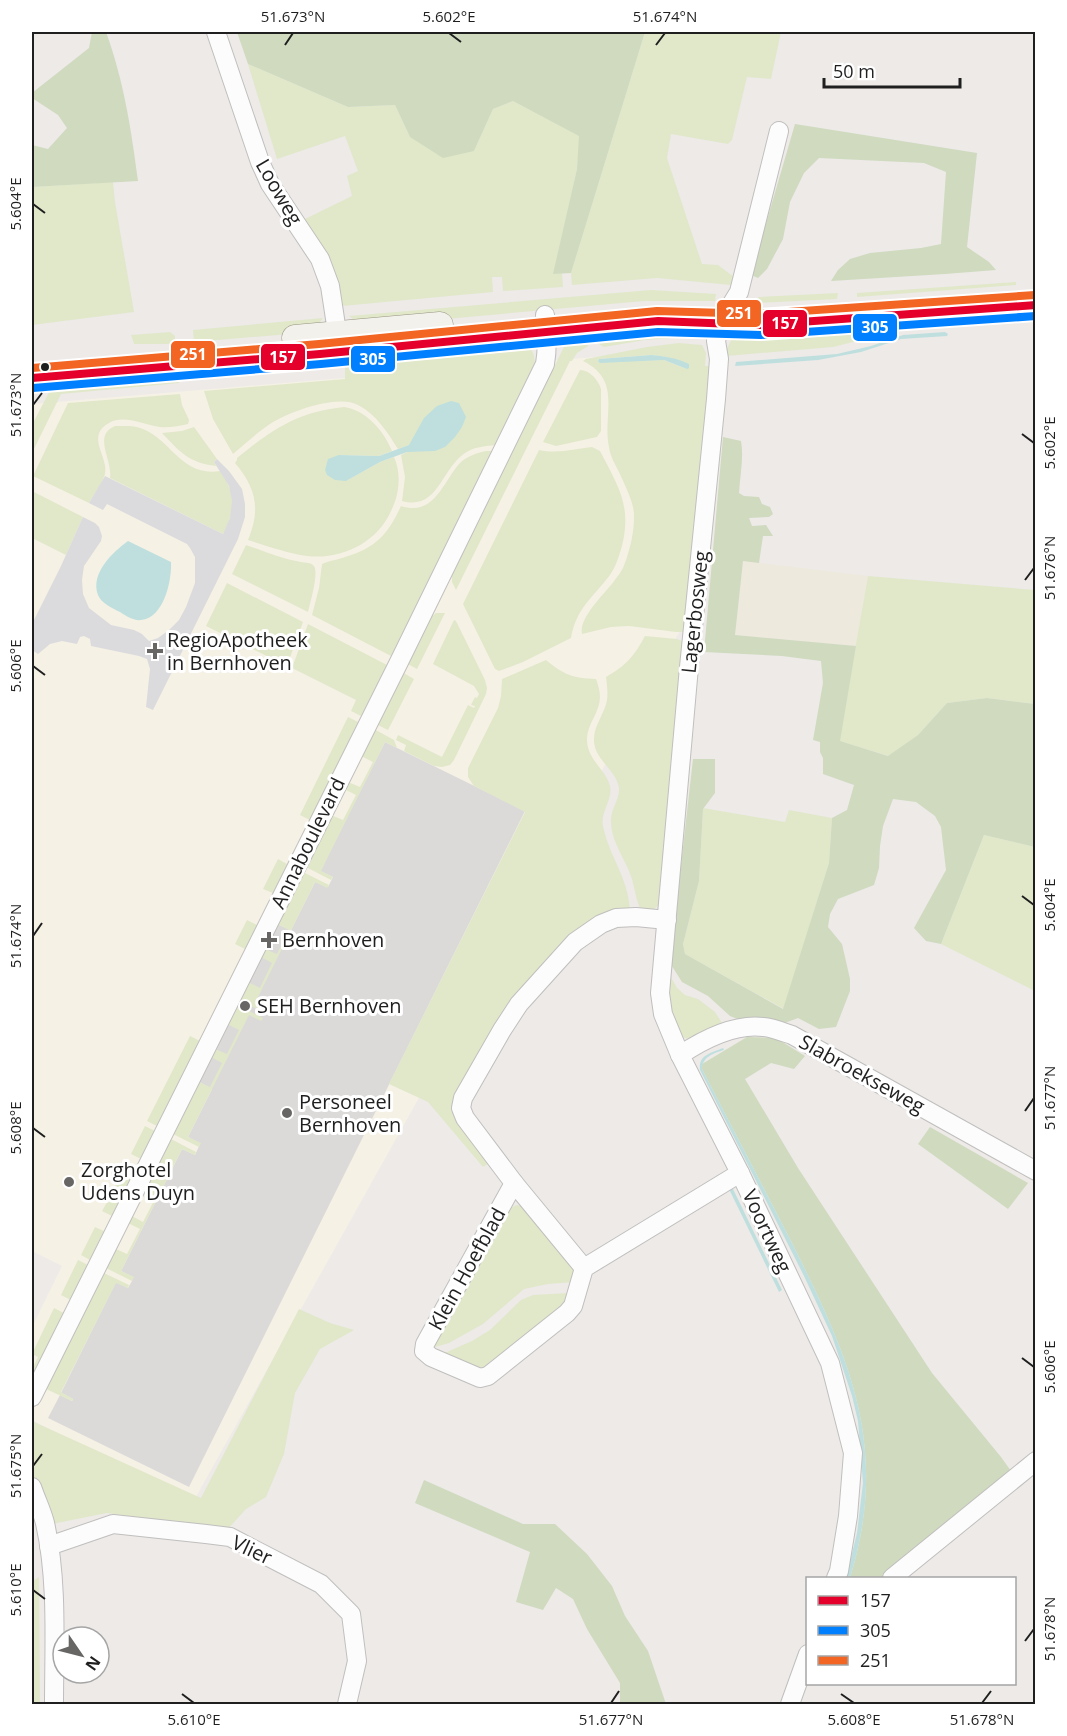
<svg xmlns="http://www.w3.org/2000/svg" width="1067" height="1736" font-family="'Open Sans',sans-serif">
  <rect width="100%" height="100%" fill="#edeae8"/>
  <!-- education -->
  <path fill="#f6f1e5" d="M690 349 681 629 192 1504 32 1420V1327L62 1266 32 1251V404Z"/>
  <!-- religious -->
  <path fill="#dbdad9" d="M385 742 525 811 189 1487 48 1418 60 1395 72 1401 73 1399 61 1393 116 1282 128 1288 132 1281 133 1277 121 1271 182 1149 195 1155 200 1144 188 1137 212 1089 199 1082 277 924 291 930 315 882 328 887 333 877 320 871Z"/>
  <!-- farmland -->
  <path fill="#ede9dc" d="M743 561 868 576 856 646 735 635Z"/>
  <!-- grass -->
  <g fill="#e1e8c9" fill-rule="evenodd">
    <path d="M645 32H781L771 79 747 77 732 140 728 144 671 134 667 158 702 264 718 265 734 277 731 285 657 278 572 285 571 273Z"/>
    <path d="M248 64 348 107 395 105 410 137 474 151 493 109 513 101 580 136 577 169 554 274 562 273 563 287 503 291 502 277H492L493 292 342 306 340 289 303 220 352 196 347 176 358 171 345 136 277 159Z"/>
    <path d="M113 182 115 202 134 312 32 325V187Z"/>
    <path d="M1016 282V285L857 297V293Z"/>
    <path d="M651 290 716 294 715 301H644L369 326 360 324 349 316Z"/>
    <path d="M838 293 837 299 759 303 758 297Z"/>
    <path d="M963 316 950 326 905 329 833 347 726 356C727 346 730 340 738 333Z"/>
    <path d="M323 318 318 325 302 333 194 342 193 330Z"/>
    <path d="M698 331 703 336 645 340 604 347 599 344 598 333Z"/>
    <path d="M170 332 175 336V344H134L131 335Z"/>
    <path d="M589 334 588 346 577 353 572 361H570L456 590 452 582V571L565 345 568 341Z"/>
    <path d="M524 343C534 350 536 358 534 369L496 445C485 446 474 447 465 453 441 469 438 511 402 501L405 477 401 455 407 452 409 445 398 449C387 432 377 415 358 405 338 394 292 411 273 422 259 431 246 443 233 454L213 419 204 391 345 379V365L347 363Z"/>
    <path d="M679 343 702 345 706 353 705 366H711L688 628 683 632H676L629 626 611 627 582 634C578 617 608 591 617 577 622 572 625 563 627 557 632 542 636 521 633 507 630 495 624 483 619 472 615 464 610 456 609 447 602 414 623 381 583 361L586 359 647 347ZM651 355 666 357 687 369 664 360 598 361 599 359Z"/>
    <path d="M178 370 179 383 61 394 32 453V425L55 381Z"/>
    <path d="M580 370C590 370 598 380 601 389V431L597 437 556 446 543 442Z"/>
    <path d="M180 394 182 405 189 420 188 424C179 426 169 428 160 427 144 425 124 414 109 423 85 436 109 457 105 474 102 484 94 494 89 503L33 476 68 403Z"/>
    <path d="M344 407C366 410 384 431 392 451L379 456 339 455 346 481 380 462 394 457C402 475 399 495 391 511 377 543 341 560 307 556 287 553 267 546 248 540 261 509 256 488 235 463L237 460V458C273 429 297 412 344 407Z"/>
    <path d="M115 426C125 426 134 425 143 429 172 441 182 477 220 471 236 493 236 510 223 534L110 478C113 460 92 436 115 426Z"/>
    <path d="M194 427 217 459 214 462 216 466C189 463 180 452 162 433L182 431Z"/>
    <path d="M592 447 600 451C618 486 632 505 622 546 618 559 615 570 606 580 590 600 576 610 571 638L523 662 499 671 495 669 463 604 539 450C557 454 575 449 592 447Z"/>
    <path d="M486 451H493L391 656 312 615 319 588 322 564C330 560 338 560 345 557 376 548 388 534 401 506 435 517 443 481 460 463 467 456 477 453 486 451Z"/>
    <path d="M32 491 83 517 66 555 32 538Z"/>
    <path d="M246 545C264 551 282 559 301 562 305 563 311 562 314 566 319 573 310 604 308 612L232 574Z"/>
    <path d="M868 576 1035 590V704L987 698 947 703 918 735 889 756 839 741Z"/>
    <path d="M227 583 303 622 287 666 206 626Z"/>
    <path d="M436 613H445L417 669 406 663 429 619Z"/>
    <path d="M454 620 456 621 485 680 487 688 486 694 454 760 450 765 442 767 434 766 404 751 406 745 396 740 398 735 442 757 468 705 474 708 475 706 471 705 475 697 477 698 479 694 474 686 433 664Z"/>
    <path d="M308 624 387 665 361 716 351 711 356 700 292 668Z"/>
    <path d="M645 636 677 639 687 643 659 905 651 911 641 910C636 900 635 890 632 879 626 859 610 841 611 819 611 809 620 799 619 788 616 769 593 759 594 739 594 725 605 713 607 700 608 693 607 684 606 677 627 665 634 656 645 636Z"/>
    <path d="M546 660C564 675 573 678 596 679 598 684 600 691 600 697 600 713 586 725 587 741 588 760 606 770 610 786 613 800 600 812 603 826 609 856 628 877 630 910L604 915 464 1079 454 1095 453 1105 491 1162 483 1167 428 1102 389 1084 525 812 474 786 468 777V768L498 708 501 696 502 679Z"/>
    <path d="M402 672 414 679 388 730 376 724Z"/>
    <path d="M348 717 358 722 310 820 300 815Z"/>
    <path d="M374 729 394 740 397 748 385 742 321 871 333 877 331 880 306 867 331 815 343 820 356 795 344 789 348 782 360 787 373 762 361 756Z"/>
    <path d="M703 808 785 822 789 810 832 818 829 863 784 1009 685 954 683 944 699 881Z"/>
    <path d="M984 835 1035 847V991L941 944Z"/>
    <path d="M278 859 287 864 273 893 263 889Z"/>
    <path d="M303 872 329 885 327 888 315 882 255 1003 267 1010 265 1013 239 1000 248 982 260 988 272 963 261 957 265 949 277 954 289 930 277 924Z"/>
    <path d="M247 920 257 925 245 949 235 944Z"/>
    <path d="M668 972 677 988 685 995 698 999 715 1012 724 1026C715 1030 704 1037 694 1039 668 1044 666 989 668 972Z"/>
    <path d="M237 1005 263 1018 261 1021 249 1015 188 1137 201 1143 199 1147 173 1134 199 1082 210 1087 222 1063 211 1057 215 1049 227 1054 239 1030 227 1024Z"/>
    <path d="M190 1036 200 1041 157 1126 147 1121Z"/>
    <path d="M145 1126 155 1131 141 1159 131 1154Z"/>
    <path d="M171 1139 196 1152 195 1155 182 1149 121 1271 134 1277 132 1281 106 1268 116 1249 127 1254 140 1229 128 1223 132 1216 143 1222 156 1197 144 1191Z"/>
    <path d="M124 1169 133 1173 112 1216 102 1211 110 1197 116 1200 122 1189 115 1186Z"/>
    <path d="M517 1205 529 1208 573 1267V1282L548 1284 524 1289 483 1324 449 1343 435 1347V1338L507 1209Z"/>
    <path d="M95 1227 104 1231 90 1260 81 1255Z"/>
    <path d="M78 1260 88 1265 71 1300 61 1295Z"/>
    <path d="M104 1273 129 1285 128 1288 116 1283 61 1392 73 1399 72 1401 46 1389Z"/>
    <path d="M569 1293 565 1307 481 1370 440 1355 472 1341 490 1330 521 1300 533 1295Z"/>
    <path d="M54 1308 64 1313 32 1379V1364L34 1365 38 1357 32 1354Z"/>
    <path d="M299 1309 330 1323 354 1330 320 1349 295 1393 284 1454 266 1497 246 1509 227 1530 107 1513 52 1524 32 1471V1421L201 1498Z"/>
    <path d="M32 1572 33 1581 39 1577 40 1703 38 1704H32Z"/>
  </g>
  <!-- forest -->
  <g fill="#cfdabf">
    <path d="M92 32H106C124 82 131 128 138 181L32 187V145L48 149 67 128 58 115 32 98V93L89 48Z"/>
    <path d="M237 32H645L571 273 553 274 577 169 579 136 513 101 493 109 474 151 443 158 410 137 395 105 348 107 248 64Z"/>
    <path d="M795 124 977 153 967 247 989 262 996 270 945 274 831 281 838 270 850 259 870 253 921 248 941 244 946 172 924 163 819 158 804 173 790 202 783 239 767 269 758 278 751 275Z"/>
    <path d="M723 437 741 441C744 458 740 475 739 493L744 496 759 497 762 504 770 507 773 514 769 517 749 518 752 526 766 525 773 536H763L759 563 743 561 735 635 856 646 840 741 888 756 918 735 947 703 987 698 1035 704V847L984 835 941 944 926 941 914 928 946 870 941 827 935 816 916 802 893 799 883 826 880 846 879 868 874 885 838 899 830 914 828 927 842 944 850 979V991L836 1027 819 1029 798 1018 782 1024 742 1021 730 1016 708 996 682 982 670 963 693 759H715V793L703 809 699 881 683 944 685 954 783 1009 829 863 832 818 847 810 854 785 823 774V758L820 752V742L813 740 823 683 821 661 782 656 704 652Z"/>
    <path d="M747 1037 776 1038 805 1056 794 1069 771 1063 745 1079 798 1168 932 1373 1001 1457 1011 1471 881 1578H850C890 1447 850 1359 792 1243 762 1185 732 1127 702 1069V1064Z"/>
    <path d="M930 1127 1028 1183 1008 1209 918 1144Z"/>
    <path d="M424 1480 523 1524H555L587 1554 612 1586 625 1616 648 1651 666 1704H620V1683L587 1629 573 1599 556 1588 543 1610 516 1602 530 1552 415 1503Z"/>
  </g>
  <!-- plaza -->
  <path fill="#dbdbde" d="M217 459 229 471 242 489 245 504V517L238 539 153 710 146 707 150 669 147 659 139 656 91 646 90 639 84 636 80 637 77 644 62 641 50 644 38 654 32 650V624L61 566 83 517 95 523 99 527 102 536 101 541 84 566 82 580 83 594 89 608 111 625 134 630 142 634 149 641 158 638 169 630 179 620 186 607 195 583V557L190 548 187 544 107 504 103 510 89 503 105 476 223 534 230 518 232 501 229 486 214 462Z"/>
  <!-- water -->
  <g fill="#bedfde">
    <path d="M945 332 948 334 947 336 901 339 861 352 818 360 735 366 736 362 837 354 871 346 903 335Z"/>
    <path d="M651 355C664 356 677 358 689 364V368L687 369 664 360 600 363 598 361 599 359Z"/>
    <path d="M451 401 459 403 466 417 462 427 455 437 445 447 435 451 407 452 380 462 346 481 335 480 327 475 325 470 328 459 339 455 379 456 409 445 424 418 437 406Z"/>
    <path d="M128 541 171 562C172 580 164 618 141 620 134 621 126 616 120 612 112 608 101 603 98 595 90 573 113 552 128 541Z"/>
    <path d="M723 1048 724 1050C714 1053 702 1057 702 1069 732 1127 762 1185 792 1243 850 1359 890 1447 850 1578H846L857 1533 863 1483 858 1421 852 1396 832 1336 804 1276 700 1070C698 1055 711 1053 723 1048Z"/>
    <path d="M729 1189H733L782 1290 779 1292Z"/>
  </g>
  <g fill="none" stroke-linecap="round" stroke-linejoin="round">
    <!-- street casing -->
    <g stroke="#c0bfbe" stroke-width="20">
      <g id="street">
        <path d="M216 32 260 162 270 184 320 259 330 286 339 345"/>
        <path d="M779 131 739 292 720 323 716 341 719 359 716 399 689 667 660 993 663 1014 680 1055 740 1173 830 1363 853 1453 848 1516 839 1571 836 1578"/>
        <path d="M680 1055C704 1039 735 1023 764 1027 773 1028 783 1032 792 1035L1036 1171"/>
        <path d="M514 1183 465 1118 461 1108 463 1098 502 1030 519 1004 575 942 601 924 616 918 636 917 667 920"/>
        <path d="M584 1268 514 1183 425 1344 424 1351 431 1357 480 1378 488 1376 567 1313 573 1306 584 1268 740 1173"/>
        <path d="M32 1397 398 664 545 364C548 347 547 332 545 315"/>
        <path d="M32 1487C36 1499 42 1511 45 1523 58 1581 54 1644 54 1704"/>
        <path d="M49 1546 113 1524 206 1534 230 1537 321 1584 351 1614 357 1661 347 1704"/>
        <path d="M892 1578 1036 1461"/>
        <path d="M790 1704 808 1654"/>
      </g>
    </g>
    <!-- secondary casing -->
    <g stroke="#979381" stroke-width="27">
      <g id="secondary">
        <path d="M295 338 440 325"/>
        <path d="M32 378 320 354 658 321 760 325 1036 305"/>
      </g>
    </g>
    <!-- street -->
    <use href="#street" stroke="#fcfcfc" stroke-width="18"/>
    <!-- secondary -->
    <use href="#secondary" stroke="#f3f1eb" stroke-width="26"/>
    <!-- bus-1 casing -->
    <g stroke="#fff" stroke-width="12">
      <path id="bus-1" d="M32 378 320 354 658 321 760 325 1036 305"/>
    </g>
    <!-- bus-2 casing -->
    <g stroke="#fff" stroke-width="12">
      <path id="bus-2" d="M33 388 321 364 658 332 761 335 1036 316"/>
    </g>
    <!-- bus-3 casing -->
    <g stroke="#fff" stroke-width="12">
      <path id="bus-3" d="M32 368 319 344 657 311 760 314 1035 295"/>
    </g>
    <!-- bus-1 -->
    <use href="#bus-1" stroke="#e4002b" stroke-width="8"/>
    <!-- bus-2 -->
    <use href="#bus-2" stroke="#0080ff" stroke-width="8"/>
    <!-- bus-3 -->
    <use href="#bus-3" stroke="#f26522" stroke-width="8"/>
  </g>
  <!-- ticks -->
  <path fill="none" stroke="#1f1f1f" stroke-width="2" d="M449 33 461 42M285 45 293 33M656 45 665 33M33 204 45 213M33 405 42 393M1022 434 1034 443M1025 580 1034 568M33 666 45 675M1022 896 1034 905M33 936 42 923M1025 1111 1034 1098M33 1128 45 1137M1022 1358 1034 1367M33 1466 42 1454M33 1590 45 1599M1025 1641 1034 1629M182 1694 194 1703M841 1694 854 1703M611 1703 619 1691M982 1703 991 1691"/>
  <!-- markers -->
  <circle fill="#1f1f1f" stroke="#fff" stroke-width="2" cx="45" cy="367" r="5"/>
  <g fill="#676665" stroke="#fff" stroke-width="2">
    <path d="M152 642h6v6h6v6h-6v6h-6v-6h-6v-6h6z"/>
    <path d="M266 931h6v6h6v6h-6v6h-6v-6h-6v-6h6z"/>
    <circle cx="245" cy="1006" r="6"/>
    <circle cx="287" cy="1113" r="6"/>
    <circle cx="69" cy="1182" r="6"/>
  </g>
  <g text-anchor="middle" stroke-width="6" stroke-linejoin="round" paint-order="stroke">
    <!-- street labels -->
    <g font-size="20" fill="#1f1f1f" stroke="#fff">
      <text transform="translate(279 192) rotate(60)" y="7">Looweg</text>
      <text transform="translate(695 612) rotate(-84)" y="7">Lagerbosweg</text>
      <text transform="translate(308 843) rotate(-64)" y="7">Annaboulevard</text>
      <text transform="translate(862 1074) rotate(29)" y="7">Slabroekseweg</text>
      <text transform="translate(767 1231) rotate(65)" y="7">Voortweg</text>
      <text transform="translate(467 1269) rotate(-61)" y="7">Klein Hoefblad</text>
      <text transform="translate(252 1550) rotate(25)" y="7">Vlier</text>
    </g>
    <!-- poi labels -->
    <g font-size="20" fill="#1f1f1f" stroke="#fff" text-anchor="start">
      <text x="167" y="647">RegioApotheek<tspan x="167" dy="23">in Bernhoven</tspan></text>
      <text x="282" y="947">Bernhoven</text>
      <text x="257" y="1013">SEH Bernhoven</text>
      <text x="299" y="1109">Personeel<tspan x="299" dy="23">Bernhoven</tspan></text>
      <text x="81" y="1177">Zorghotel<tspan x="81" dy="23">Udens Duyn</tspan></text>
    </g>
  </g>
  <g stroke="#fff" stroke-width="2">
    <rect x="716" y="299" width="46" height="29" rx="6" fill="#f26522"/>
    <rect x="762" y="309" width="46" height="29" rx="6" fill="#e4002b"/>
    <rect x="852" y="313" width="46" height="29" rx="6" fill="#0080ff"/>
    <rect x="170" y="340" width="46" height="29" rx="6" fill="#f26522"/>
    <rect x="260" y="343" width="46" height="28" rx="6" fill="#e4002b"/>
    <rect x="350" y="345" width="46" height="28" rx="6" fill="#0080ff"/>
  </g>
  <g font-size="16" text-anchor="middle" font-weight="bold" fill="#fff">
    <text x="739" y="319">251</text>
    <text x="785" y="329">157</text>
    <text x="875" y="333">305</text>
    <text x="193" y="360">251</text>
    <text x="283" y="363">157</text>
    <text x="373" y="365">305</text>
  </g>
  <!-- border -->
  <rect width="1067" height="1736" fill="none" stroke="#ffffff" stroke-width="66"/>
  <!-- legend -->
  <rect x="806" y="1577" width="210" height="108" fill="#ffffff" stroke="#a5a5a5" stroke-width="1.5"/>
  <rect x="818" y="1596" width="30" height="9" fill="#e4002b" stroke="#a5a5a5" stroke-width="1.5"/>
  <text x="860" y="1607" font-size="18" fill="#1f1f1f">157</text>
  <rect x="818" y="1626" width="30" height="9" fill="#0080ff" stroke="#a5a5a5" stroke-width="1.5"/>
  <text x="860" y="1637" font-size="18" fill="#1f1f1f">305</text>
  <rect x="818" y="1656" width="30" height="9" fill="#f26522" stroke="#a5a5a5" stroke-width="1.5"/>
  <text x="860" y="1667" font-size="18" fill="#1f1f1f">251</text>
  <!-- north arrow -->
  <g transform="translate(81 1655) rotate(125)"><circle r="28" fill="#ffffff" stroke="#a5a5a5" stroke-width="1.5"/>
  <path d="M0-4.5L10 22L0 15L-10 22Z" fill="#676665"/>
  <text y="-9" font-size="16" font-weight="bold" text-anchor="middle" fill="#1f1f1f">N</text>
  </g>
  <!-- scale -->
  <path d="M824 78v9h136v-9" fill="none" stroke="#1f1f1f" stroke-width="3"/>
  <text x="833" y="78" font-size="18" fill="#1f1f1f" stroke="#ffffff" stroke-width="4.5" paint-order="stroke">50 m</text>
  <rect x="33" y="33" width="1001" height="1670" fill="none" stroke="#1f1f1f" stroke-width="2"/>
  <g font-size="15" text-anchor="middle" fill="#1f1f1f">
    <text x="293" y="22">51.673°N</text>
    <text x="449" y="22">5.602°E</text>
    <text x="665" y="22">51.674°N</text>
    <text transform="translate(16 204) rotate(-90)" y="5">5.604°E</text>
    <text transform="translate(16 405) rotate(-90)" y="5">51.673°N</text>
    <text transform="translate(1050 443) rotate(-90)" y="5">5.602°E</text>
    <text transform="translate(1050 568) rotate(-90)" y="5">51.676°N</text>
    <text transform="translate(16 666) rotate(-90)" y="5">5.606°E</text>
    <text transform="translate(1050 905) rotate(-90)" y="5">5.604°E</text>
    <text transform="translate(16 936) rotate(-90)" y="5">51.674°N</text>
    <text transform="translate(1050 1098) rotate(-90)" y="5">51.677°N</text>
    <text transform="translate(16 1128) rotate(-90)" y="5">5.608°E</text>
    <text transform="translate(1050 1367) rotate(-90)" y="5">5.606°E</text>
    <text transform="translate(16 1466) rotate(-90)" y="5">51.675°N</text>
    <text transform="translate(16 1590) rotate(-90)" y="5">5.610°E</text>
    <text transform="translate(1050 1629) rotate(-90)" y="5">51.678°N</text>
    <text x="194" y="1725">5.610°E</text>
    <text x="611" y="1725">51.677°N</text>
    <text x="854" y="1725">5.608°E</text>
    <text x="982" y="1725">51.678°N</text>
  </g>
</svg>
